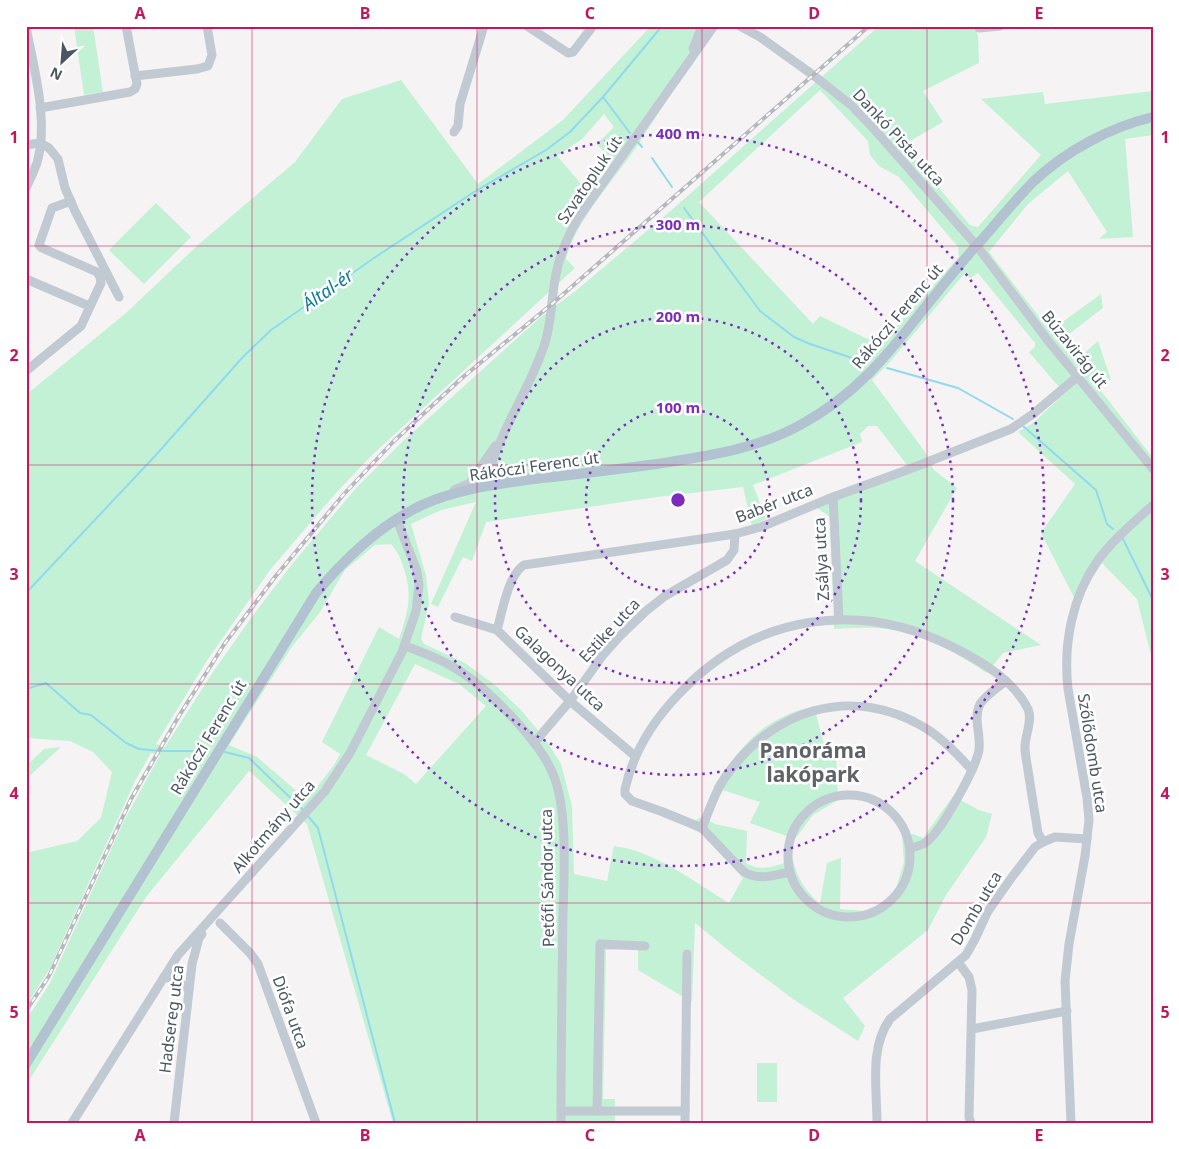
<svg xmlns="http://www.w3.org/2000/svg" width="1179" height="1149" font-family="'Noto Sans',sans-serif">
  <rect width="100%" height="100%" fill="#f5f3f3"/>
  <!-- green -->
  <g fill="#c3f1d5" fill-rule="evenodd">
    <path d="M74 26H93L103 92 84 95Z"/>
    <path d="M651 26H715C688 67 662 108 635 149 613 181 575 222 566 259L575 268 371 456 335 494 270 570 206 662 156 744 165 747 213 672 251 618 293 563 357 487 402 442 542 316 578 289 674 208 879 26H975L978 36 979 63 923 91 943 122 903 145 970 225 978 227 1041 155 981 99 1043 92 1045 104 1153 91V135L1125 139 1133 237 1099 239 1107 232 1068 171 1028 204 989 252 1050 331 1101 294 1103 308 1065 337 1080 357 1098 341 1111 380 1095 383 1153 458V663L1137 599 1102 563 1084 591 1079 607 1041 533 1075 484 1018 432 1033 423 1067 391 1059 387 1029 352 1035 347V343L978 273 970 278 965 273 889 363 872 380 925 452 934 470 957 488 915 561 1041 645 1003 653 987 673C957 654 925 633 888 629 870 627 852 628 834 629L830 517 810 503 907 465 877 426H868L860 434 862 442 753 485 766 519 752 526 743 487 657 497 486 522 472 561 463 557 438 607 431 604 476 502 441 510 411 524 426 575 429 603 421 639 424 644 465 663 495 685 521 710 546 740 561 764 572 806 574 874 607 881 614 846C655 851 694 882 729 903L743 878 700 833 692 829 697 819 703 817 715 824 747 831 746 863C762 873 777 865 793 860 797 879 807 892 820 904L827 863 841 858 840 909 864 911 876 906 895 892 904 862 902 837 913 834 923 838 953 796 979 810 992 814 986 837 946 895 928 930 843 998 865 1026 858 1041 793 999 737 957 695 923 692 1002 638 970V949L606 950 603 1099H615V1123H393L307 824 249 771 146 897 26 1085V1020L49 985 124 821 160 755 151 753 135 781 50 968 26 1006V853L77 841 101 818 112 772 93 752 70 741 26 738V395L126 313 198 245 295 162 342 99 401 80 478 184 563 120ZM820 90 868 141 870 155 879 166 899 177 958 247 959 257 880 345 820 316 813 324 699 202ZM604 114 614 127 597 144 605 153 609 168 589 193 557 156 582 139ZM391 544C398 552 401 559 404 569 413 597 408 611 399 639L379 627 322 742 340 754 334 765 307 800 257 757 229 745 291 648 320 612 345 570 375 545ZM415 664 459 684 486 706 416 784 404 774 366 755Z"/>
    <path d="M156 203 191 237 144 284 109 250Z"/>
    <path d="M814 706 826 753 836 752 838 800 813 815 795 839 750 823 760 802 713 787C743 744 761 719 814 706Z"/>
    <path d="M61 747 26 779V766L44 749Z"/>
    <rect x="757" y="1063" width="20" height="39"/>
  </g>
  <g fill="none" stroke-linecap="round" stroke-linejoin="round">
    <!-- stream -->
    <g stroke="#90daee" stroke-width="2">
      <path d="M603 97 630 133"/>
      <path d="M637 141 642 147"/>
      <path d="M652 158 672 187"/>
      <path d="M684 208 760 311 794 337 810 344 861 361"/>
      <path d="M887 368 958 388 1013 419"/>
      <path d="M1023 426 1096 490 1107 524 1113 529"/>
      <path d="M1123 539 1153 600"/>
      <path d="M26 593 155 456 242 358 271 330 374 258 474 192 546 150 570 132 603 97 662 26"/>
      <path d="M26 689 46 683 80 713 91 715 126 743 139 749 161 751H209"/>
      <path d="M225 752 249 758 302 809"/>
      <path d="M308 816 318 828 395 1123"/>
    </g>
    <!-- minor -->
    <g stroke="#c1cad2" stroke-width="9">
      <path d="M527 26 568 53 573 52 593 26"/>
      <path d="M740 26 760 37 813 75 851 105 874 129 977 246 1049 342 1153 469"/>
      <path d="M26 27C34 69 49 121 37 163 34 171 30 180 26 188"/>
      <path d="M979 28 1000 26"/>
      <path d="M693 49 702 26"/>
      <path d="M135 76 197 69 208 66 212 55 207 26"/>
      <path d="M40 108 130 92 135 89 137 84 126 26"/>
      <path d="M454 132 458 126 460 104 484 26"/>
      <path d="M26 145 40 143 49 148 58 159 65 188 75 211 119 297"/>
      <path d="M26 279 89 306"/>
      <path d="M26 371 81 326 101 283 100 277 97 272 42 248 39 245 52 208 71 201"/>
      <path d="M487 459C484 469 488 478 497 484"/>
      <path d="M526 477C510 477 500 478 492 462 506 422 530 387 544 346 552 323 551 298 556 274 560 254 568 235 579 217L714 26"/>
      <path d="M454 490 470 483 495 446"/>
      <path d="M833 497 839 619"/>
      <path d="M455 617 497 630 570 701 635 756"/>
      <path d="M497 630C502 613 508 575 524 565L735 534 761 527 833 497 907 470 1011 429 1033 414 1077 377"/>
      <path d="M405 646C422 652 438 658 453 667 485 685 540 741 553 774 568 809 564 875 563 914 562 983 561 1053 561 1123"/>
      <path d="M534 743 570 701 603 655 620 636 646 611 665 596 727 560 734 550 735 534"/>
      <circle cx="849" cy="856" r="61"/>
      <path d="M702 828C709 811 714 794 724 779 771 709 852 683 927 729 944 740 958 755 972 770"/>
      <path d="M910 848C915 847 920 846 925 843 940 834 976 768 979 750 981 735 973 718 980 704 986 695 997 688 1006 681"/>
      <path d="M790 872C774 875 759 881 744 872L702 828 663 812 632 801 625 794V789C633 754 653 721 678 695 753 614 860 598 957 649 984 663 1014 681 1028 709 1033 720 1025 735 1025 747 1025 757 1028 767 1029 777 1032 795 1035 814 1038 833L1043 842"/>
      <path d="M220 923 250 953 258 964 316 1123"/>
      <path d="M958 962 969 977 972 990 969 1117 971 1123"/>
      <path d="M164 977 173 979 189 989"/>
      <path d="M972 1029 1067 1011"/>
      <path d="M561 1111H685"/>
      <path d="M597 1111 600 944 645 946"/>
      <path d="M72 1123 178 955 325 791 350 753 402 652 416 611 419 585 417 571 397 520"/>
      <path d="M174 1123 192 964 199 938 202 934"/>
      <path d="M685 1123 687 954"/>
      <path d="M877 1123C877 1089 869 1048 890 1019L966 955 975 939 987 913 993 904 1012 877 1035 847 1043 842 1055 837 1087 839"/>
      <path d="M1071 1123 1065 981 1069 944 1085 856 1089 820 1087 798 1068 689C1063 644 1072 597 1098 560 1113 540 1134 522 1153 505"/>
    </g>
    <!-- major -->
    <path stroke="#b3c2d1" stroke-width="10" d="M26 1064 316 593C347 556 389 517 434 500 469 487 506 483 542 478 581 474 619 469 657 464 707 456 758 449 802 424 855 395 886 357 922 311 940 289 958 266 977 245 996 224 1014 201 1034 181 1066 151 1110 127 1153 117"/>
    <!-- rail casing -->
    <g stroke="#b5b8bd" stroke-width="4">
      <path id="rail" d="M26 1011 49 976 131 799 179 716 225 643 275 577 344 494 393 442 463 377 552 304 869 26"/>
    </g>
    <!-- rail -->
    <use href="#rail" stroke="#fff" stroke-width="2" stroke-dasharray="5.5" stroke-linecap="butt"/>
  </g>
  <!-- grid -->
  <path fill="none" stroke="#c2185b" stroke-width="1" stroke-opacity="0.55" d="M252 26V1123M477 26V1123M702 26V1123M927 26V1123M26 246H1153M26 465H1153M26 684H1153M26 903H1153"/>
  <!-- distance rings -->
  <g fill="none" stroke="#7b2cbf" stroke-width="2.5" stroke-dasharray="2.5 5">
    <circle cx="678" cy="500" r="92"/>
    <circle cx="678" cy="500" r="183"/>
    <circle cx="678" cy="500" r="275"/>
    <circle cx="678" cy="500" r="366"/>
  </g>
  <g text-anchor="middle" stroke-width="5" stroke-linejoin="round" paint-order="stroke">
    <!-- street labels -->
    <g font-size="16" fill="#4a5661" stroke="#fff">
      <text transform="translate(899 137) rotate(47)" y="6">Dankó Pista utca</text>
      <text transform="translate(589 180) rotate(-56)" y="6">Szvatopluk út</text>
      <text transform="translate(897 316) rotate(-50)" y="6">Rákóczi Ferenc út</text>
      <text transform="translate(1075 349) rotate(51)" y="6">Búzavirág út</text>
      <text transform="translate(534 466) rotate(-8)" y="6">Rákóczi Ferenc út</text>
      <text transform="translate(774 503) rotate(-21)" y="6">Babér utca</text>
      <text transform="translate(821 559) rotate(-93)" y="6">Zsálya utca</text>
      <text transform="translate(609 630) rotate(-47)" y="6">Estike utca</text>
      <text transform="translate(560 668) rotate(43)" y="6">Galagonya utca</text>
      <text transform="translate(208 737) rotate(-59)" y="6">Rákóczi Ferenc út</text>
      <text transform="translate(1093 753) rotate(81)" y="6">Szőlődomb utca</text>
      <text transform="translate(273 826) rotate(-49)" y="6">Alkotmány utca</text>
      <text transform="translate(547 878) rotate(-91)" y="6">Petőfi Sándor utca</text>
      <text transform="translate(976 908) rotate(-59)" y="6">Domb utca</text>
      <text transform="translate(291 1012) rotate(70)" y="6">Diófa utca</text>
      <text transform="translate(171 1019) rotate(-83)" y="6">Hadsereg utca</text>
    </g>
    <!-- water labels -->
    <g font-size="18" font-style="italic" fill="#0c7c9b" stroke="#fff">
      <text transform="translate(328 290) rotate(-35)" y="6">Által-ér</text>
    </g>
    <!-- district labels -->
    <g font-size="21" font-weight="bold" fill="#5f6368" stroke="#fff">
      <text x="813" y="758">Panoráma<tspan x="813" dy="24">lakópark</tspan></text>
    </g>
  </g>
  <circle cx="678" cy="500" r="8" fill="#7b2cbf" stroke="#fff" stroke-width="2.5"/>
  <g font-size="15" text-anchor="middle" font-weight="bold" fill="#7b2cbf" stroke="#fff" stroke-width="5" stroke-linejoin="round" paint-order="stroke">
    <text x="678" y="139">400 m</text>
    <text x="678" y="230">300 m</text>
    <text x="678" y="322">200 m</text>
    <text x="678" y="413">100 m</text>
  </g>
  <!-- border -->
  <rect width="1179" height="1149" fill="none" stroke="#ffffff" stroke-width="55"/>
  <!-- north arrow -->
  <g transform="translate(62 62) rotate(206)" stroke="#ffffff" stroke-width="4" paint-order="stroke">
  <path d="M0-4L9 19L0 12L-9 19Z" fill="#4a5661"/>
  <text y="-8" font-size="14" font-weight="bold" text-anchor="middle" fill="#4a5661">N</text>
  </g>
  <rect x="28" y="28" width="1124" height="1094" fill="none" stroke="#c2185b" stroke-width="2"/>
  <g font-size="16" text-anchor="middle" font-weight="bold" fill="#c2185b">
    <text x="140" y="19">A</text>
    <text x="365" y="19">B</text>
    <text x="590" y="19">C</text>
    <text x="814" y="19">D</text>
    <text x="1039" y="19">E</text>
    <text x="14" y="143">1</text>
    <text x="1165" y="143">1</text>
    <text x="14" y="361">2</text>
    <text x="1165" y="361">2</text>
    <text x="14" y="580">3</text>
    <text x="1165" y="580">3</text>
    <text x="14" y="799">4</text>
    <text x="1165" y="799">4</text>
    <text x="14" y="1018">5</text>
    <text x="1165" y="1018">5</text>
    <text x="140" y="1141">A</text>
    <text x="365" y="1141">B</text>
    <text x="590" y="1141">C</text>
    <text x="814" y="1141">D</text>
    <text x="1039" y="1141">E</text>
  </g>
</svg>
